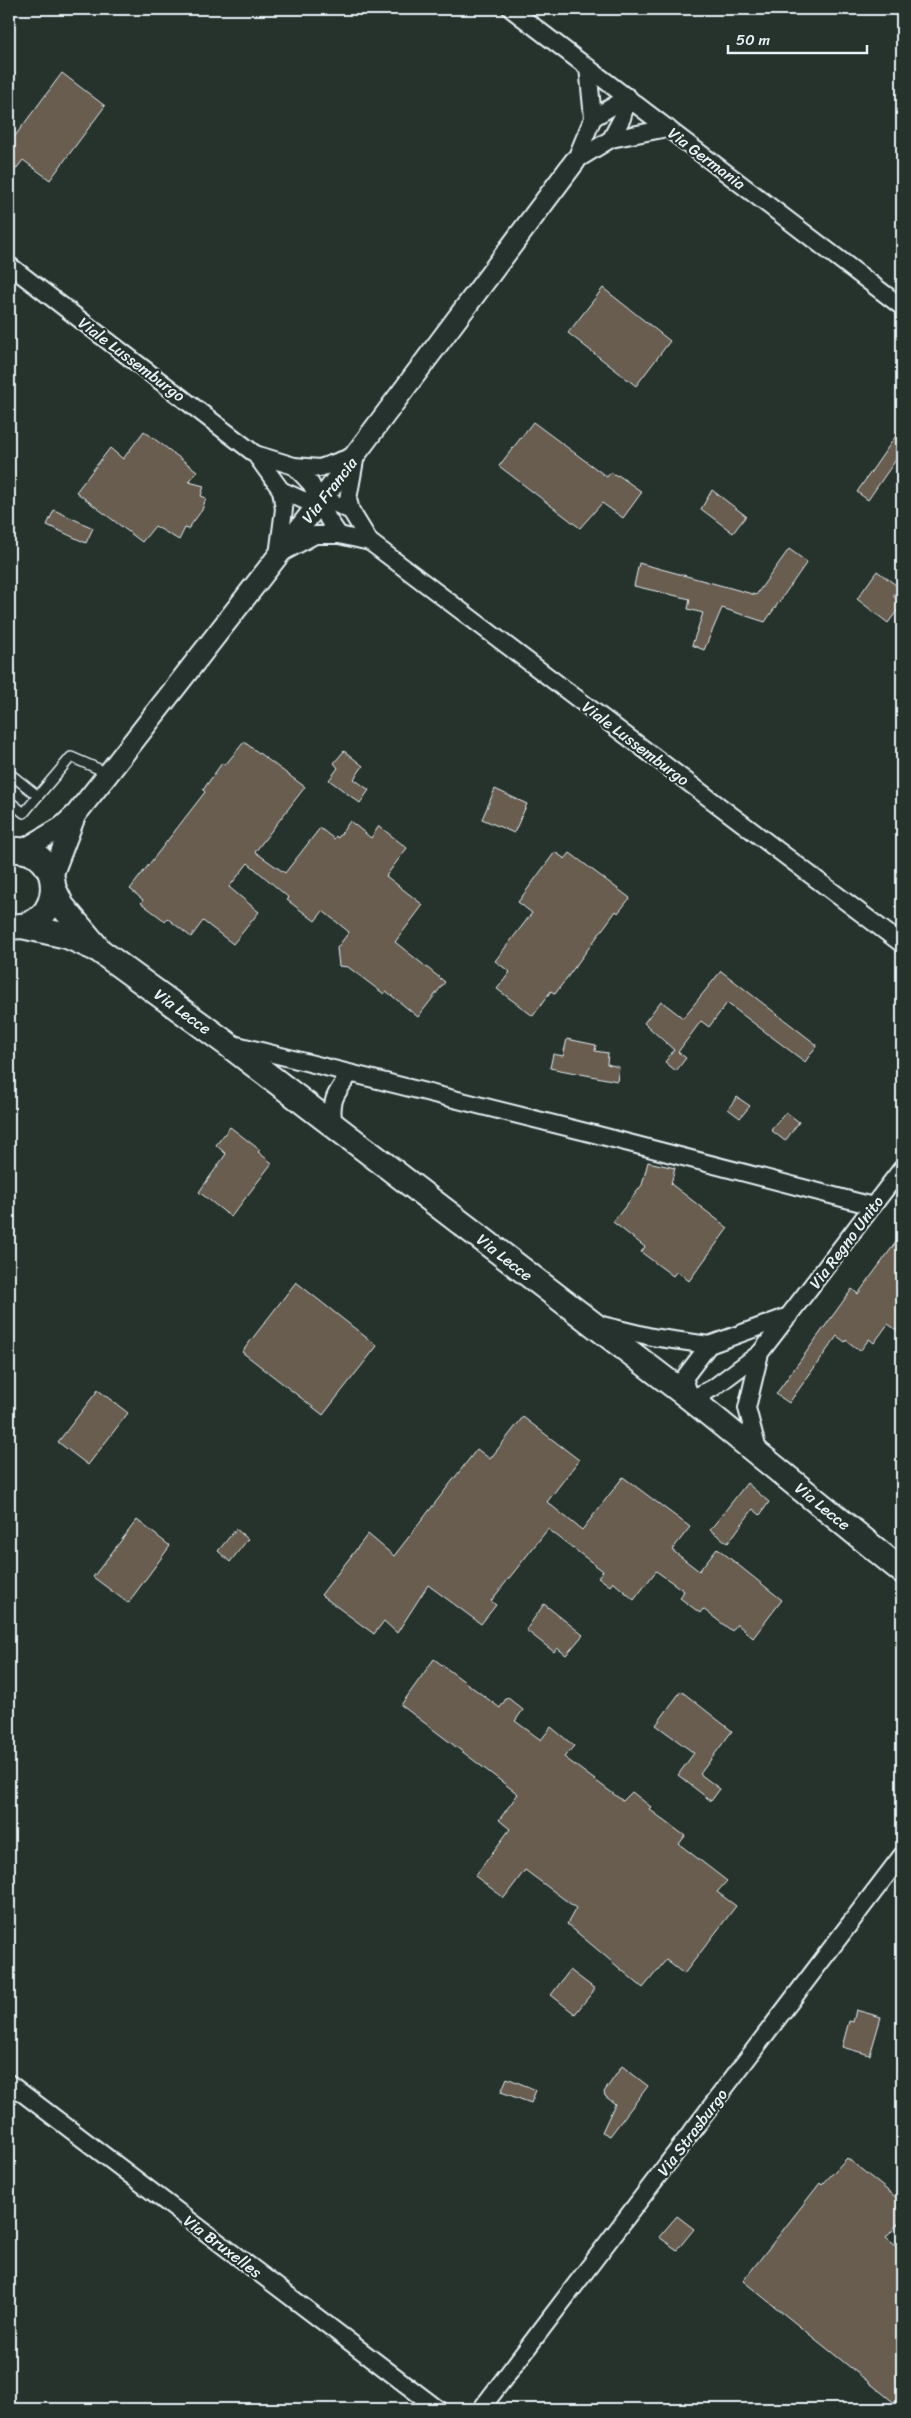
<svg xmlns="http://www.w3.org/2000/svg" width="911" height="2418" font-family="Sriracha,sans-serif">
  <rect width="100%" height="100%" fill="#26332d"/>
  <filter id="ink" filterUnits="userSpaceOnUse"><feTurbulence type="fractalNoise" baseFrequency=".02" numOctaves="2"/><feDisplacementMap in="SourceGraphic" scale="10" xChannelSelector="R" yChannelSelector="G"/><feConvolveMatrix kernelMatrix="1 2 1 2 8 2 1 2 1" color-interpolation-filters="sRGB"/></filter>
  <g filter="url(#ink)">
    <!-- building -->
    <g fill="#675d50" stroke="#e8f1f8">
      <path d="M62 73 105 106 50 180 23 160 9 178V144Z"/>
      <path d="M603 288 670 341 636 386 568 333Z"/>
      <path d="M533 422 607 477 611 472 617 476 618 475 642 492 623 518 602 503 580 528 499 466Z"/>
      <path d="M902 427V451L868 500 857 492Z"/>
      <path d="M144 431 197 471 189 482 204 486 201 496 206 498 202 510 188 529 185 528 179 540 155 526 142 542 76 492 110 448 123 459Z"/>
      <path d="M712 490 746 516 733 533 701 509Z"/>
      <path d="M54 510 93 528 86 543 47 525Z"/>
      <path d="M789 549 807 562 765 622 722 608 704 650 692 645 703 613 688 609 690 599 634 586 639 563 756 595Z"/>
      <path d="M877 571 900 588 893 596 902 604 888 623 857 599Z"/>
      <path d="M244 742 305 787 255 852 285 873 320 828 334 839 336 836 338 838 350 821 371 838 379 826 407 848 386 876 423 905 395 942 445 982 418 1017 386 991 384 994 348 967 339 966 337 948 349 932 323 911 315 921 287 900 289 898 248 863 229 887 259 912 233 944 203 921 191 937 167 918 165 921 141 903 143 900 130 889 205 792 203 790 222 763 225 765Z"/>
      <path d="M344 751 363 766 354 779 369 790 360 803 329 780 338 768 334 763Z"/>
      <path d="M495 789 527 804 514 833 482 819Z"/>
      <path d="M555 852 565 859 570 853 630 898 618 913 616 911 555 994 551 991 533 1016 497 989 510 972 495 961 532 913 518 902Z"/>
      <path d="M721 971 817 1045 805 1062 727 1003 709 1027 701 1021 678 1052 686 1058 676 1071 665 1062 674 1050 644 1023 661 1001 683 1018Z"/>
      <path d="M567 1039 596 1045 595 1051 608 1053 607 1064 619 1067 617 1081 550 1068 553 1054 563 1056Z"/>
      <path d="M737 1097 750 1106 740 1118 728 1109Z"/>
      <path d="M786 1112 799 1122 785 1141 771 1130Z"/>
      <path d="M230 1127 260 1150 258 1152 272 1163 231 1217 199 1192 226 1154 216 1145Z"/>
      <path d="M648 1162 675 1168 671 1184 728 1228 689 1281 677 1271 673 1276 641 1252 645 1247 613 1222 642 1185Z"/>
      <path d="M902 1234V1334L888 1324 874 1343 869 1339 860 1351 846 1340 845 1342 837 1336 789 1403 776 1394 852 1289 858 1294Z"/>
      <path d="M296 1282 377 1346 323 1415 242 1352Z"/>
      <path d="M98 1390 128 1413 88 1465 58 1442Z"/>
      <path d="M523 1417 579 1460 547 1502 582 1530 623 1477 690 1527 672 1550 699 1571 717 1548 782 1600 753 1638 737 1624 732 1631 703 1609 700 1613 680 1598 684 1591 656 1571 634 1600 613 1582 610 1586 598 1577 603 1571 548 1529 491 1601 496 1605 481 1624 428 1585 397 1633 384 1621 374 1634 321 1595 368 1534 394 1556 477 1449 490 1459Z"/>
      <path d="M747 1483 769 1502 760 1515 753 1509 728 1543 710 1530Z"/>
      <path d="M137 1520 170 1546 128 1603 93 1577Z"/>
      <path d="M236 1529 248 1539 230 1562 218 1551Z"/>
      <path d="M544 1604 583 1635 566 1655 557 1648 554 1652 526 1630Z"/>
      <path d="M434 1659 500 1708 507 1697 523 1710 515 1721 541 1740 551 1727 574 1746 564 1757 623 1801 632 1792 651 1807 649 1809 685 1836 679 1844 727 1881 717 1892 736 1906 684 1974 666 1960 643 1988 567 1924 576 1908 525 1870 504 1898 475 1876 510 1829 499 1820 518 1794 401 1705Z"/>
      <path d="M681 1691 732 1731 700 1774 720 1789 711 1801 678 1775 694 1753 656 1725Z"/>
      <path d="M570 1970 595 1989 575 2014 551 1995Z"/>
      <path d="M856 2010 881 2017 870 2055 842 2047 849 2021 853 2022Z"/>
      <path d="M622 2066 648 2086 610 2136 602 2132 615 2104 605 2096 604 2092Z"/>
      <path d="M507 2078 536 2090 531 2103 501 2092Z"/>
      <path d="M847 2158 902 2202V2219L886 2238 902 2251V2409L743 2281 820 2183 822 2185Z"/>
      <path d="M677 2216 694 2229 677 2250 659 2237Z"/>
    </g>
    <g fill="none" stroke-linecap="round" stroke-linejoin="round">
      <!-- service casing -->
      <g stroke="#e8f1f8" stroke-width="12">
        <g id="service">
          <path d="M9 773 38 796 71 757 108 773"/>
          <path d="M9 801 24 813 38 796"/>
        </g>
      </g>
      <!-- minor casing -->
      <g stroke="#e8f1f8" stroke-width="20">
        <g id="minor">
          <path d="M511 9 902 307"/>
          <path d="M593 118 628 97"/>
          <path d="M611 139 622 118 628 97"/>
          <path d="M575 161 611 139 668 128"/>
          <path d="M575 161 593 118 588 67"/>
          <path d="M9 265 255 454 281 490 284 509 278 555"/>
          <path d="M255 454 294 466 320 468 356 455"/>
          <path d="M356 455 348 499 351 511 370 542 902 944"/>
          <path d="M294 466 311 484 328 519 339 535"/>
          <path d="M281 490 303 500 336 504 351 511"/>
          <path d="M282 553 315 535H339L370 542"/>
          <path d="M233 1044 598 1135 873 1206"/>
          <path d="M334 1125C329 1101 336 1093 350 1074"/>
          <path d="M598 1324 652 1337 709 1345 789 1316"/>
          <path d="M709 1345 684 1378 691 1399 713 1388 760 1353"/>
          <path d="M759 1454 747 1408 760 1353 902 1168"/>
          <path d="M9 2083 438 2409"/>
          <path d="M481 2409 902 1855"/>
        </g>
      </g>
      <!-- tertiary casing -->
      <g stroke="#e8f1f8" stroke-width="24">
        <g id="tertiary">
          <path d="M23 850 62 827 76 814 108 774 319 503 575 161"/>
          <path d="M52 876 75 816"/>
        </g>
      </g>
      <!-- secondary casing -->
      <g stroke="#e8f1f8" stroke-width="28">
        <g id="secondary">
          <path d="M9 850C70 845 65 933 9 926"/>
          <path d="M54 889 62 906 100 951 226 1043 691 1399 902 1571"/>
          <path d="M22 926 67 936 94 948"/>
        </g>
      </g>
      <!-- service -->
      <use href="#service" stroke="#26332d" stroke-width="9"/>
      <!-- minor -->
      <use href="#minor" stroke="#26332d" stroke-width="16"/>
      <!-- tertiary -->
      <use href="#tertiary" stroke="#26332d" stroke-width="20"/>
      <!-- secondary -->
      <use href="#secondary" stroke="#26332d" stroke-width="24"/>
    </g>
  </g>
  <g text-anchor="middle" stroke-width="4.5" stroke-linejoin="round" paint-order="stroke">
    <!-- street labels -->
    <g font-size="16" fill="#e8f1f8" stroke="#26332d">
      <text transform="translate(707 158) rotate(37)" y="6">Via Germania</text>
      <text transform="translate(132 359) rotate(37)" y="6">Viale Lussemburgo</text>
      <text transform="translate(329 490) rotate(-52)" y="6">Via Francia</text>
      <text transform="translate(636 743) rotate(37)" y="6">Viale Lussemburgo</text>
      <text transform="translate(183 1011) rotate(36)" y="6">Via Lecce</text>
      <text transform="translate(846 1242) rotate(-53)" y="6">Via Regno Unito</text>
      <text transform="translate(505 1257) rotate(38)" y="6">Via Lecce</text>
      <text transform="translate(823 1506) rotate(39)" y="6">Via Lecce</text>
      <text transform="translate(692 2132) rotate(-53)" y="6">Via Strasburgo</text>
      <text transform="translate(223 2246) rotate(37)" y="6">Via Bruxelles</text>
    </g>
  </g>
  <!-- margin -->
  <rect width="911" height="2418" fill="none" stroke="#26332d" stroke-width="30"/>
  <rect x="15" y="15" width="881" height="2388" fill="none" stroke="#e8f1f8" stroke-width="2" filter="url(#ink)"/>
  <!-- scale -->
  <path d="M728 45v8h139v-8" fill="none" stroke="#e8f1f8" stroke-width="2.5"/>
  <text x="736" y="45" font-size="15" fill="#e8f1f8" stroke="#26332d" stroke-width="4" paint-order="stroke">50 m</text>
</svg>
